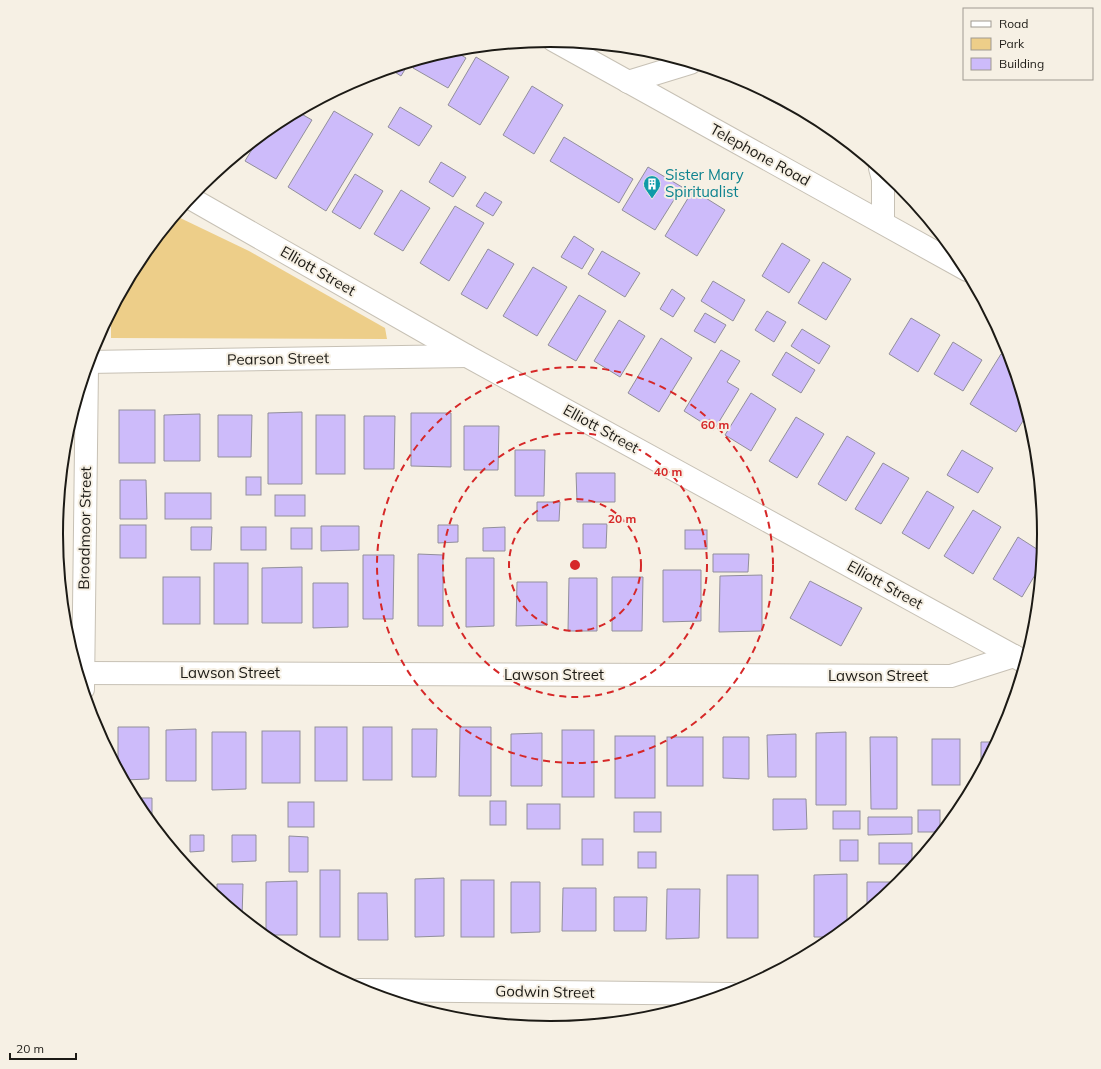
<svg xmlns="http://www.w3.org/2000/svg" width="1101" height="1069" font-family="Mulish,sans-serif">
  <rect width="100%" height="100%" fill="#f6f0e4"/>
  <!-- green -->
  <path fill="#edce89" d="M176 216 249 251 385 328 387 339 111 338V312L139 260Z"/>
  <!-- building -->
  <g fill="#cdbbfa" stroke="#928f9b">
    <path d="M453 50 466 58 448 88 413 68 417 61Z"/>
    <path d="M476 57 509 77 480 125 448 105Z"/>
    <path d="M409 63 401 76 390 69Z"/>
    <path d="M532 86 563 105 534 154 503 135Z"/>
    <path d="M762 89 791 105 788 110 759 94Z"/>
    <path d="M400 107 432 126 419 146 388 127Z"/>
    <path d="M334 111 373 134 326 211 288 187Z"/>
    <path d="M298 112 312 120 276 179 245 161 260 136 276 123Z"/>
    <path d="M564 137 633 179 619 203 550 161Z"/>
    <path d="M441 162 466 177 453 197 429 182Z"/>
    <path d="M648 167 682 187 655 230 622 210Z"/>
    <path d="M355 174 383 191 360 229 332 212Z"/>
    <path d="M401 190 430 208 403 251 374 234Z"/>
    <path d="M693 190 725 210 697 256 665 236Z"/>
    <path d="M485 192 502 202 493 216 476 206Z"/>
    <path d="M455 206 484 223 449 281 420 263Z"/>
    <path d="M574 236 594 249 582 269 561 257Z"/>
    <path d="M782 243 810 260 789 293 762 276Z"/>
    <path d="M488 249 514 264 487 309 461 294Z"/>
    <path d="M602 251 640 273 625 297 588 274Z"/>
    <path d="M823 262 851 279 826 320 798 303Z"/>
    <path d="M533 267 567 287 537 336 503 316Z"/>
    <path d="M713 281 745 300 733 321 701 301Z"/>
    <path d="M672 289 685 298 673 317 660 309Z"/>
    <path d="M579 295 606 311 576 361 548 345Z"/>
    <path d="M767 311 786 322 774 342 755 330Z"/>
    <path d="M705 313 726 325 715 343 694 331Z"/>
    <path d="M911 318 940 335 918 372 889 354Z"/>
    <path d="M619 320 645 336 620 377 594 361Z"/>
    <path d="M802 329 830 346 819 364 791 346Z"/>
    <path d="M661 338 692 358 659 412 628 393Z"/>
    <path d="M953 342 982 360 963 391 934 374Z"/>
    <path d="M721 350 740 361 727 382 739 389 714 430 684 411Z"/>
    <path d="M786 352 815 370 801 393 772 375Z"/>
    <path d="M1001 354 1012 361 1028 413 1016 432 970 404Z"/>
    <path d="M751 393 776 409 751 451 725 435Z"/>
    <rect x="119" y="410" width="36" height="53"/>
    <path d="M302 412V484H268V413Z"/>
    <path d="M411 413H451V467L411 466Z"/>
    <path d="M200 414V461H164V415Z"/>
    <path d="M218 415H252L251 457H218Z"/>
    <rect x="316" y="415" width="29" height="59"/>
    <path d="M364 416H395L394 469H364Z"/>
    <path d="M796 417 824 434 797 478 769 461Z"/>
    <path d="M464 426H499L498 470H464Z"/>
    <path d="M847 436 875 453 846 501 818 484Z"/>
    <path d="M515 450H545L544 496H515Z"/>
    <path d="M962 450 993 468 978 493 947 475Z"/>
    <path d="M883 463 909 478 881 524 855 509Z"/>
    <path d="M576 473H615V502H577Z"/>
    <rect x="246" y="477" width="15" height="18"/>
    <path d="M120 480H146L147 519H120Z"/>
    <path d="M927 491 954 507 929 549 902 533Z"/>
    <rect x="165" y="493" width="46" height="26"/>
    <rect x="275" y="495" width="30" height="21"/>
    <path d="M537 502H560L559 521H537Z"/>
    <path d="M973 510 1001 527 973 574 944 556Z"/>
    <path d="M583 524H607L606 548H583Z"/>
    <rect x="120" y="525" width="26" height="33"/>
    <path d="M438 525H458V542L438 543Z"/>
    <path d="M321 526H359V550L321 551Z"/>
    <path d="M191 527H212L211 550H191Z"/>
    <rect x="241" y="527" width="25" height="23"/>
    <path d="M505 527V551H483V528Z"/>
    <rect x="291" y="528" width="21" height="21"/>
    <rect x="685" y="530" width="22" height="19"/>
    <path d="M1018 537 1043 553 1042 563 1022 597 993 579Z"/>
    <path d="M418 554 443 555V626H418Z"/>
    <path d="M713 554H749L748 572H713Z"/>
    <path d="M363 555H394L393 619H363Z"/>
    <path d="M466 558H494V626L466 627Z"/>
    <rect x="214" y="563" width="34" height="61"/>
    <path d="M302 567V623H262V568Z"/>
    <path d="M663 570H701V621L663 622Z"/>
    <path d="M762 575V631L719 632 720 576Z"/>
    <rect x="163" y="577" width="37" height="47"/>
    <path d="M612 577H643L642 631H612Z"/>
    <path d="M569 578H597V631H568Z"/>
    <path d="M810 581 862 608 841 646 790 618Z"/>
    <path d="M517 582H547V625L516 626Z"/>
    <path d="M313 583H348V627L313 628Z"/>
    <path d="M118 727H149V779L124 780 118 769Z"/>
    <rect x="315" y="727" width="32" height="54"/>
    <rect x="363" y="727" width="29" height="53"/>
    <path d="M460 727H491V796H459Z"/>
    <path d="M196 729V781H166V730Z"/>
    <path d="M412 729H437L436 777H412Z"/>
    <rect x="562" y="730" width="32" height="67"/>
    <rect x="262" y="731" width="38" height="52"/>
    <path d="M212 732H246V789L212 790Z"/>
    <path d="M846 732V805H816V733Z"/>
    <path d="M542 733V786H511V734Z"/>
    <path d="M796 734V777H768L767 735Z"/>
    <rect x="615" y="736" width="40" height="62"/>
    <rect x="667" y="737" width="36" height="49"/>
    <path d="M723 737H749V779L723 778Z"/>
    <path d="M870 737H897V809H871Z"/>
    <rect x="932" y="739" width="28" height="46"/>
    <path d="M981 742H998L981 774Z"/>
    <path d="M966 787H974L966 802Z"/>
    <path d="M134 798H152V824L139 809Z"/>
    <path d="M773 799H806L807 829 773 830Z"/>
    <rect x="490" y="801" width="16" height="24"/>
    <rect x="288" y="802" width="26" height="25"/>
    <rect x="527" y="804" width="33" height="25"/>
    <rect x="918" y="810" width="22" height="22"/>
    <rect x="833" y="811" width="27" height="18"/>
    <rect x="634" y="812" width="27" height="20"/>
    <path d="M868 817H912V834L868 835Z"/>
    <path d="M190 835H204V851L190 852Z"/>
    <path d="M232 835H256V861L232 862Z"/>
    <path d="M289 836 308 837V872H289Z"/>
    <rect x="582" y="839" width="21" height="26"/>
    <rect x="840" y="840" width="18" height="21"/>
    <rect x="879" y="843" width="33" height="21"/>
    <rect x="638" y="852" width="18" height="16"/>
    <rect x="320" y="870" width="20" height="67"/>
    <path d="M191 872H198V880Z"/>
    <path d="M847 874V927L836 937H814V875Z"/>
    <rect x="727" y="875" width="31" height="63"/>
    <path d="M444 878V936L415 937V879Z"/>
    <rect x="461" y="880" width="33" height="57"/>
    <path d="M297 881V935H266V882Z"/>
    <path d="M511 882H540V932L511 933Z"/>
    <path d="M867 882H901V883L867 912Z"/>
    <path d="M217 884H243L242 918 217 897Z"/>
    <path d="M563 888H596V931H562Z"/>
    <path d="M667 889H700L699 938 666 939Z"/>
    <path d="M358 893H387L388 940H358Z"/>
    <path d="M614 897H647L646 931H614Z"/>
  </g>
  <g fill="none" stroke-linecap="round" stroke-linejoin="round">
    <!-- street casing -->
    <g stroke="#c7c1b5" stroke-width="24">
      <g id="street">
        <path d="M628 82 690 63"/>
        <path d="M880 168 883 179V222"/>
        <path d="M190 198 467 356 1014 656"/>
        <path d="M88 362 467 356"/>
        <path d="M78 673 951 676 1014 656 1026 663"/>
        <path d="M359 990 732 994"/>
      </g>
    </g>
    <!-- secondary casing -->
    <g stroke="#c7c1b5" stroke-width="24">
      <g id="secondary">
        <path d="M553 40 967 270"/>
        <path d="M83 689 87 367"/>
      </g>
    </g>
    <!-- street -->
    <use href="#street" stroke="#fff" stroke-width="22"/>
    <!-- secondary -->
    <use href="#secondary" stroke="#fff" stroke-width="22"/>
  </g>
  <!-- distance rings -->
  <g fill="none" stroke="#d62828" stroke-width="2" stroke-dasharray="7 5">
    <circle cx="575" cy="565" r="66"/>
    <circle cx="575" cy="565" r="132"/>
    <circle cx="575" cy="565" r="198"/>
  </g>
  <!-- icons -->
  <defs>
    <g id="building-pin" transform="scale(0.9)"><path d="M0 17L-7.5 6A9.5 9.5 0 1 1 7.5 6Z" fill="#0f9aa8" stroke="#f6f0e4"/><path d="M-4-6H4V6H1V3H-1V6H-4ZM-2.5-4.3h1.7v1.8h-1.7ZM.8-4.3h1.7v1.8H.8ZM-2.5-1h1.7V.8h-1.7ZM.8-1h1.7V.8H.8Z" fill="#fff"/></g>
  </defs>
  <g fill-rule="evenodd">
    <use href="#building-pin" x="652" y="184"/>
  </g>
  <g text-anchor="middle" stroke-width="4" stroke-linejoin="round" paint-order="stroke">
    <!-- street labels -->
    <g font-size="15" fill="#1c1a15" stroke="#f6f0e4">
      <text transform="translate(760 155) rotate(29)" y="5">Telephone Road</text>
      <text transform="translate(318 271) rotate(30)" y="5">Elliott Street</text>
      <text transform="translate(278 359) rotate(-1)" y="5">Pearson Street</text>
      <text transform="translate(601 429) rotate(29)" y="5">Elliott Street</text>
      <text transform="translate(85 528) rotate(-89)" y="5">Broadmoor Street</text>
      <text transform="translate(885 585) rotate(29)" y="5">Elliott Street</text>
      <text x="230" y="678">Lawson Street</text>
      <text x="554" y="680">Lawson Street</text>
      <text x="878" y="681">Lawson Street</text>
      <text transform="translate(545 992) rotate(1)" y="5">Godwin Street</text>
    </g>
    <!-- culture labels -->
    <g font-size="15" fill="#0d838f" stroke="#f6f0e4" text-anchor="start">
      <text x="665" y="180">Sister Mary<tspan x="665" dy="17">Spiritualist</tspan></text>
    </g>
  </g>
  <!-- crop -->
  <path d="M0 0H1101V1069H0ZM63 534a487 487 0 1 1 974 0a487 487 0 1 1-974 0Z" fill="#f6f0e4" fill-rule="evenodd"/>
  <path fill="none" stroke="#1c1a15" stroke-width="2" d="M63 534a487 487 0 1 1 974 0a487 487 0 1 1-974 0Z"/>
  <circle cx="575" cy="565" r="6" fill="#d62828" stroke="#f6f0e4" stroke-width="2"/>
  <g font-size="12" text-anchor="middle" font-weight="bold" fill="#d62828" stroke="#f6f0e4" stroke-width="4" stroke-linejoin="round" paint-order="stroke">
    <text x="715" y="429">60 m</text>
    <text x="668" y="476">40 m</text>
    <text x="622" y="523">20 m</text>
  </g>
  <!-- legend -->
  <rect x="963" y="8" width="130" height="72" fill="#f6f0e4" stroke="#9f9a91"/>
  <rect x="971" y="21" width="20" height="6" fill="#ffffff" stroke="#9f9a91"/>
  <text x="999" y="28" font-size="12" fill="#1c1a15">Road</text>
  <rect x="971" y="38" width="20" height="12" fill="#edce89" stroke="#9f9a91"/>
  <text x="999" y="48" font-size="12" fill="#1c1a15">Park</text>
  <rect x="971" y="58" width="20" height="12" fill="#cdbbfa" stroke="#9f9a91"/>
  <text x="999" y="68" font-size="12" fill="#1c1a15">Building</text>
  <!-- scale -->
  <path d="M10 1053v6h66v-6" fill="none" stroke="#1c1a15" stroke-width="2"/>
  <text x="16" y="1053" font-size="12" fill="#1c1a15" stroke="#f6f0e4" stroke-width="3" paint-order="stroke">20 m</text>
</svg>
